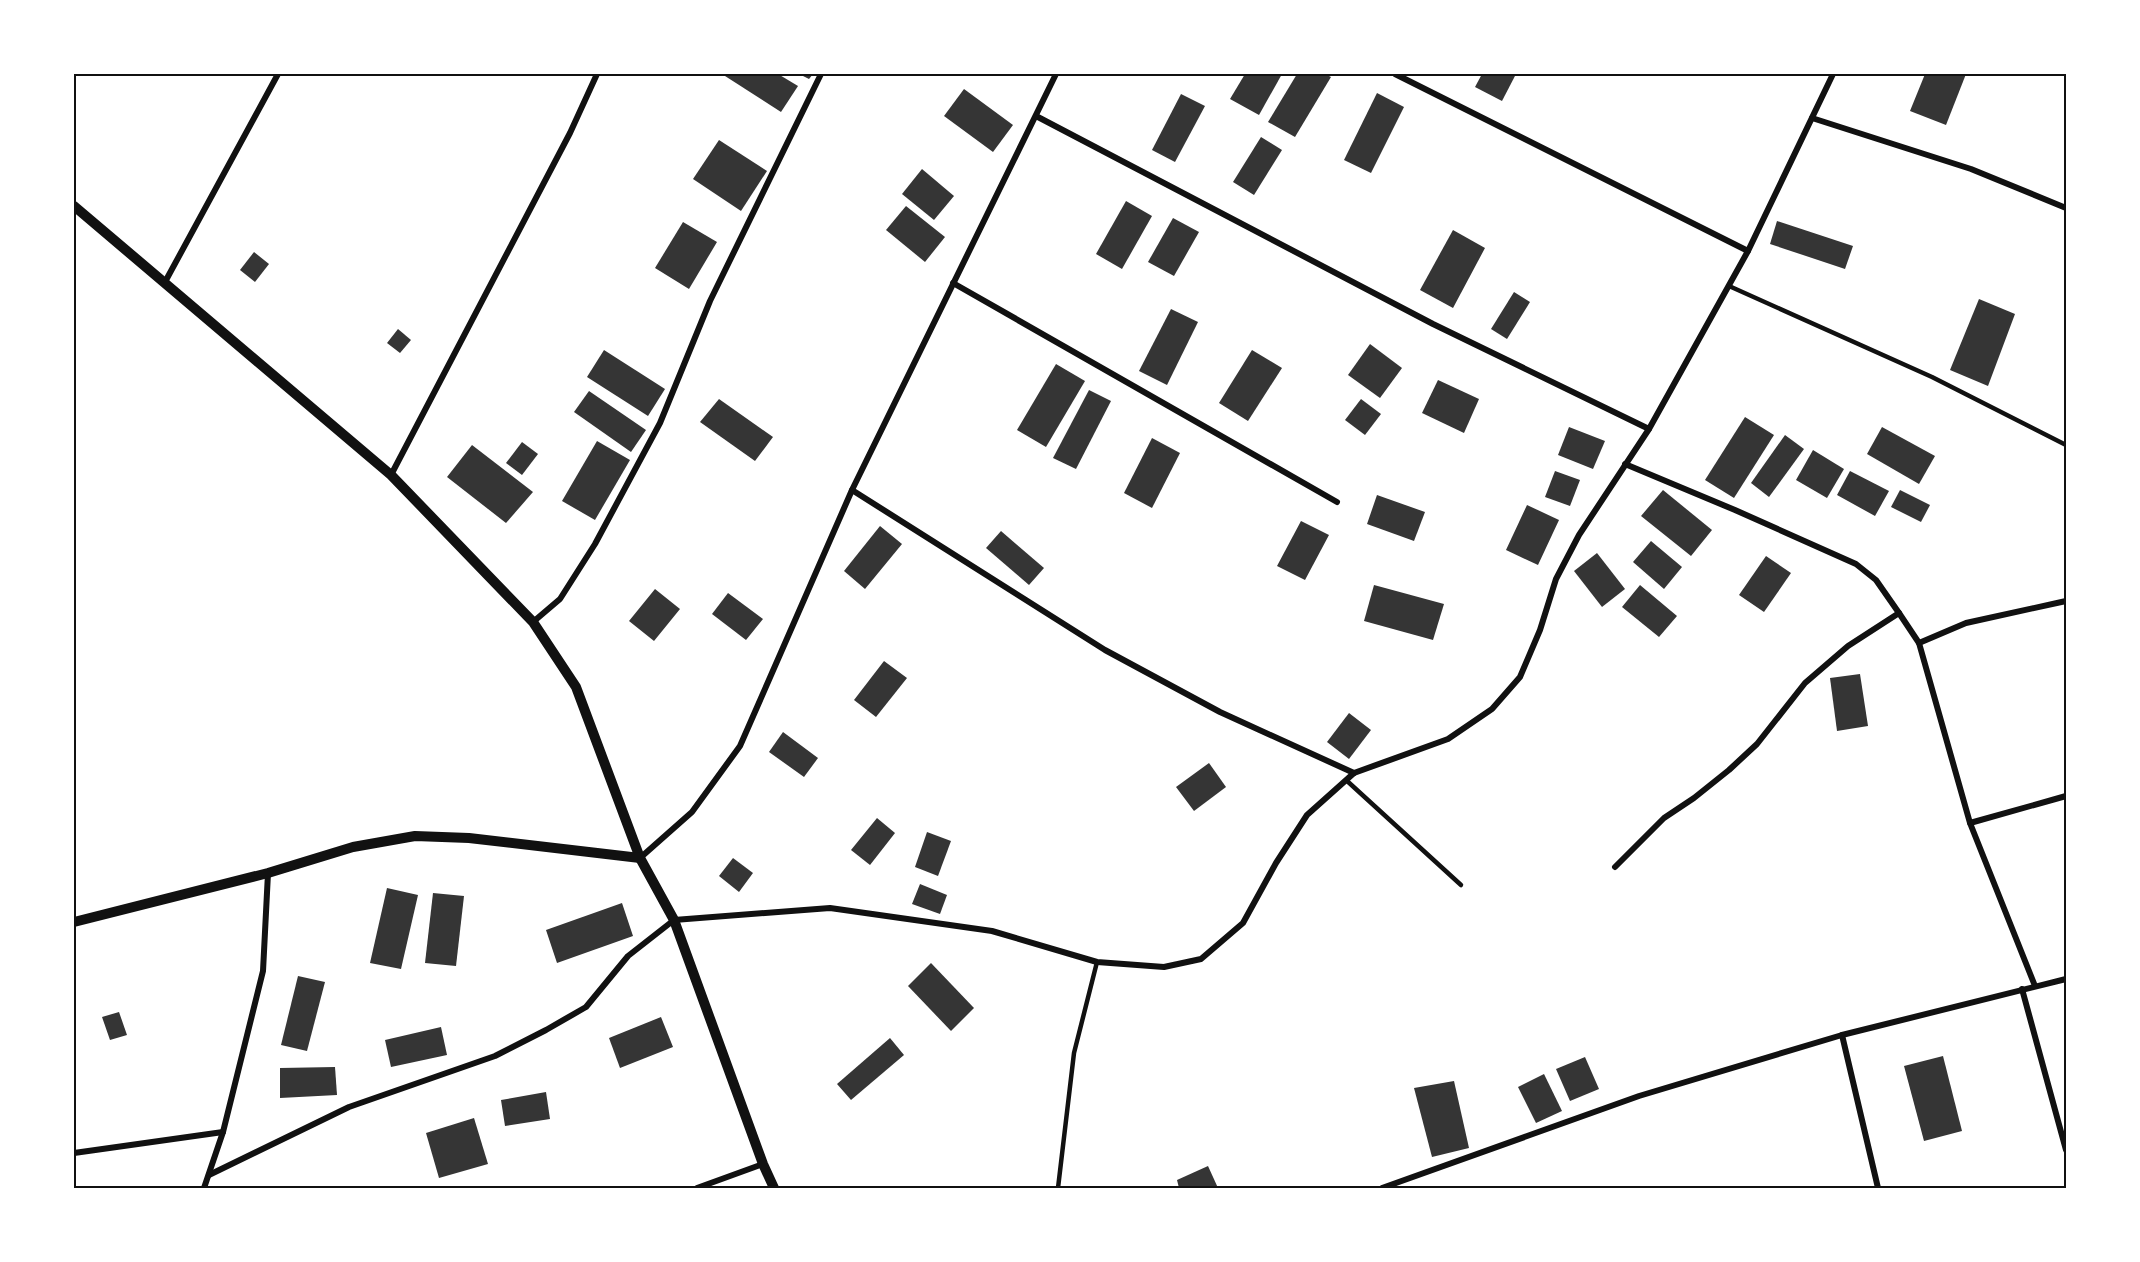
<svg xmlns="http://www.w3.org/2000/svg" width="2140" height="1262" font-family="'DejaVu Sans',sans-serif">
  <rect width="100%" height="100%" fill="#fff"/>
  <!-- building -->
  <g fill="#353535">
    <path d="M727 74H778L798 86 781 112 725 76Z"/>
    <path d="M799 74H813L809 79Z"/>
    <path d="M1245 74H1282L1259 115 1230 99Z"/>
    <path d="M1297 74H1325L1331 77 1295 137 1268 122Z"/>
    <path d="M1482 74H1516L1502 101 1475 87Z"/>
    <path d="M1925 74H1966L1946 125 1910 111Z"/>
    <path d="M964 89 1013 125 993 152 944 116Z"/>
    <path d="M1377 93 1404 107 1371 173 1344 160Z"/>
    <path d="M1181 94 1205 106 1175 162 1152 150Z"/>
    <path d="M1261 137 1282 150 1254 195 1233 182Z"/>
    <path d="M719 140 767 171 741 211 693 179Z"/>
    <path d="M922 169 954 196 934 220 902 194Z"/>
    <path d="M1126 201 1152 216 1122 269 1096 254Z"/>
    <path d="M906 206 945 237 925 262 886 230Z"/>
    <path d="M1173 218 1199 232 1174 276 1148 262Z"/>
    <path d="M1777 221 1853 246 1845 269 1770 244Z"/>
    <path d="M683 222 717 242 689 289 655 268Z"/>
    <path d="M1453 230 1485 248 1453 308 1420 290Z"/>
    <path d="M254 252 269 264 255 282 240 270Z"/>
    <path d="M1514 292 1530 302 1507 339 1491 329Z"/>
    <path d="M1979 299 2015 314 1988 386 1950 370Z"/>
    <path d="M1171 309 1198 322 1167 385 1139 371Z"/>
    <path d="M398 329 411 340 400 353 387 343Z"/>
    <path d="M1370 344 1402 368 1380 398 1348 375Z"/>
    <path d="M604 350 665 389 648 416 587 377Z"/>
    <path d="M1252 350 1282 368 1248 421 1219 403Z"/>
    <path d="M1056 364 1085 381 1046 447 1017 430Z"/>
    <path d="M1438 380 1479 399 1464 433 1422 413Z"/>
    <path d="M1089 390 1111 401 1076 469 1053 458Z"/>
    <path d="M589 391 646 430 631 452 574 412Z"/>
    <path d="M719 399 773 437 755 461 700 422Z"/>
    <path d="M1361 399 1381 414 1365 435 1345 420Z"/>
    <path d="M1745 417 1774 435 1734 498 1705 480Z"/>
    <path d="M1569 427 1605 441 1593 469 1558 455Z"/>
    <path d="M1882 427 1935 456 1919 484 1867 454Z"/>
    <path d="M1785 435 1804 449 1769 497 1751 483Z"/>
    <path d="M1152 438 1180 453 1152 508 1124 493Z"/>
    <path d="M597 441 630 460 595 520 562 501Z"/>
    <path d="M522 442 538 454 522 475 506 463Z"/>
    <path d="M472 445 533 492 506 523 447 477Z"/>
    <path d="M1813 450 1844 469 1827 498 1796 480Z"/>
    <path d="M1555 471 1580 480 1570 506 1545 497Z"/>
    <path d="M1850 471 1889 491 1875 516 1837 495Z"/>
    <path d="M1663 490 1712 530 1691 556 1641 516Z"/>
    <path d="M1900 490 1930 505 1921 522 1891 507Z"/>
    <path d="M1377 495 1425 512 1414 541 1367 524Z"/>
    <path d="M1527 505 1559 520 1538 565 1506 550Z"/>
    <path d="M1301 521 1329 535 1305 580 1277 566Z"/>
    <path d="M880 526 902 544 865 589 844 571Z"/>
    <path d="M1001 531 1044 568 1029 585 986 548Z"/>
    <path d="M1651 541 1682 567 1664 589 1633 562Z"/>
    <path d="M1597 553 1625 589 1602 607 1574 571Z"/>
    <path d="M1766 556 1791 573 1764 612 1739 595Z"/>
    <path d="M1374 585 1444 604 1433 640 1364 621Z"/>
    <path d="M1640 585 1677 616 1659 637 1622 607Z"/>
    <path d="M655 589 680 609 654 641 629 621Z"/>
    <path d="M728 593 763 619 746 640 712 614Z"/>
    <path d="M884 661 907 678 876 717 854 700Z"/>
    <path d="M1860 674 1868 726 1837 731 1830 678Z"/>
    <path d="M1349 713 1371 730 1349 759 1327 742Z"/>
    <path d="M783 732 818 758 804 777 769 752Z"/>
    <path d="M1209 763 1226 787 1194 811 1176 787Z"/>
    <path d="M877 818 895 833 870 865 851 850Z"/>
    <path d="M927 832 951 841 938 876 915 867Z"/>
    <path d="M733 858 753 873 739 892 719 876Z"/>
    <path d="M920 884 947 895 940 914 912 904Z"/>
    <path d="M387 888 418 895 401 969 370 963Z"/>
    <path d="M433 893 464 896 456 966 425 963Z"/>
    <path d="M622 903 633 936 557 963 546 930Z"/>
    <path d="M931 963 974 1008 951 1031 908 986Z"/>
    <path d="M298 976 325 982 307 1051 281 1045Z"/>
    <path d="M119 1012 127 1035 110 1040 102 1017Z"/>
    <path d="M661 1017 673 1047 620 1068 609 1038Z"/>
    <path d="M441 1027 447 1055 391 1067 385 1040Z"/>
    <path d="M890 1038 904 1055 851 1100 837 1084Z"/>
    <path d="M1943 1056 1962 1131 1924 1141 1904 1066Z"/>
    <path d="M1585 1057 1599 1089 1570 1101 1556 1069Z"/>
    <path d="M335 1067 337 1095 280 1098V1068Z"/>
    <path d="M1544 1074 1562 1111 1536 1123 1518 1087Z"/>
    <path d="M1454 1081 1469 1148 1432 1157 1414 1088Z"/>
    <path d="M546 1092 550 1119 505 1126 501 1100Z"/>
    <path d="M474 1118 488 1164 439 1178 426 1133Z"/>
    <path d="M1208 1166 1218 1188H1179L1177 1180Z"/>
  </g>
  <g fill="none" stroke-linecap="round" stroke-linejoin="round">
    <!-- service -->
    <g stroke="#111" stroke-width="4.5">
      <path d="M1729 286 1932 377 2066 445"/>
      <path d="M1346 780 1461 885"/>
      <path d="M1058 1188 1074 1053 1097 962"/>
    </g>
    <!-- minor -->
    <g stroke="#111" stroke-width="6">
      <path d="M1395 74 1748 251"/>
      <path d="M1036 116 1433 324 1649 429"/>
      <path d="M1812 118 1971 169 2066 208"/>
      <path d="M165 282 278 74"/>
      <path d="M953 283 1337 502"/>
      <path d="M1625 464 1735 510 1856 564 1876 580 1899 613"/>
      <path d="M391 475 570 133 597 74"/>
      <path d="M852 490 1105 650 1220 712 1354 773"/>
      <path d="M533 622 560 599 595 544 660 423 710 301 821 74"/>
      <path d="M1970 823 2066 796"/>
      <path d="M640 858 692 812 740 746 852 490 1056 74"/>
      <path d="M1615 867 1664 818 1694 798 1729 770 1757 744 1805 683 1848 646 1899 613 1919 643"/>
      <path d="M2035 986 1970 823 1919 643 1966 623 2066 601"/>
      <path d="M2022 989 2066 1150"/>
      <path d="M1842 1035 1878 1188"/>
      <path d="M74 1153 223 1132"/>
      <path d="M209 1175 349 1107 495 1056 546 1030 586 1007 628 956 674 920 830 908 992 931 1097 962 1164 967 1201 959 1243 923 1276 863 1307 815 1354 773 1448 739 1492 709 1520 677 1540 630 1556 579 1579 535 1649 429 1748 251 1833 74"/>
      <path d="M204 1188 223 1132 263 971 268 873"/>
      <path d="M697 1188 763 1164"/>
      <path d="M1382 1188 1639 1096 1842 1035 2066 979"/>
    </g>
    <!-- tertiary -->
    <g stroke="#111" stroke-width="10">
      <path d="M74 206 391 475 533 622 576 687 640 858 674 920 763 1164 774 1188"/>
      <path d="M74 922 268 873 353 847 415 836 469 838 640 858"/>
    </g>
  </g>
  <!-- border -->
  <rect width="2140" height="1262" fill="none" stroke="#ffffff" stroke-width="150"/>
  <rect x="75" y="75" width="1990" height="1112" fill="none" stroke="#111" stroke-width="2"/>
</svg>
